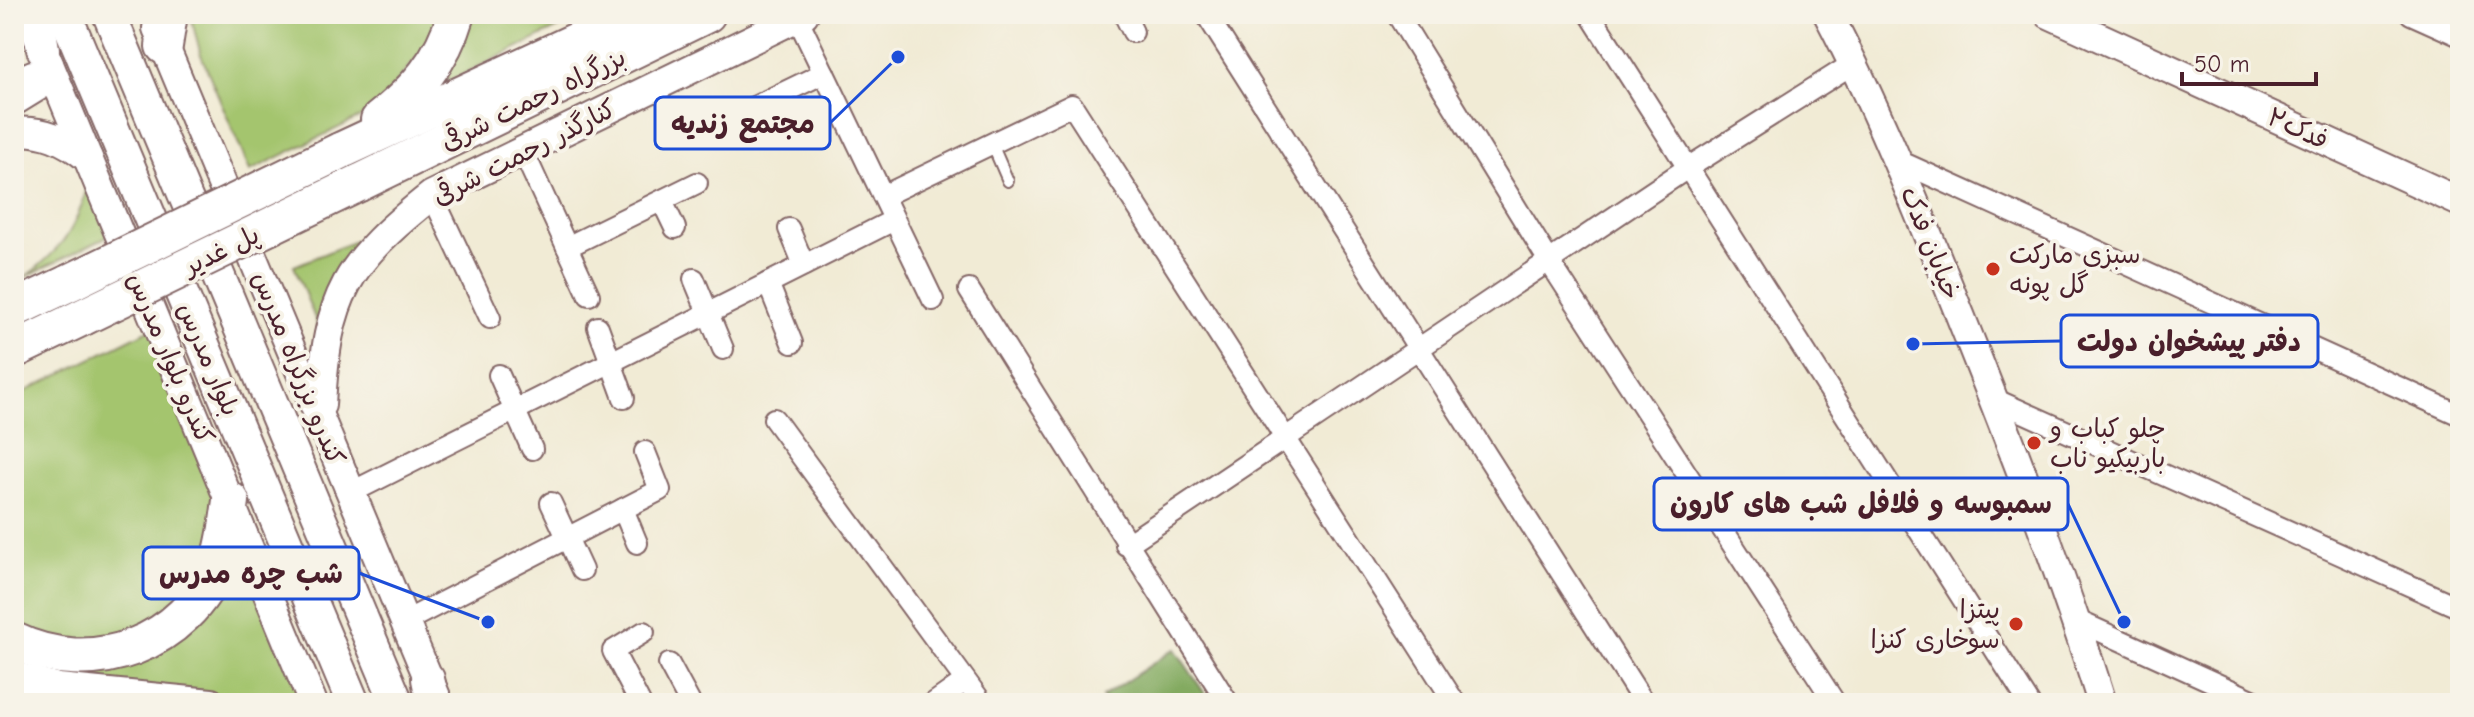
<svg xmlns="http://www.w3.org/2000/svg" width="2474" height="717" font-family="'Comic Neue','Playpen Sans Arabic',sans-serif">
  <rect width="100%" height="100%" fill="#f7f3e8"/>
  <filter id="ink" filterUnits="userSpaceOnUse"><feTurbulence type="fractalNoise" baseFrequency=".0125" numOctaves="2"/><feDisplacementMap in="SourceGraphic" scale="16" xChannelSelector="R" yChannelSelector="G"/><feConvolveMatrix kernelMatrix="1 2 1 2 8 2 1 2 1" color-interpolation-filters="sRGB"/></filter>
  <filter id="wash" filterUnits="userSpaceOnUse"><feTurbulence type="fractalNoise" baseFrequency=".006" numOctaves="4" result="noise"/><feDisplacementMap in="SourceGraphic" scale="32" xChannelSelector="R" yChannelSelector="G"/><feGaussianBlur stdDeviation="1.8" result="paint"/><feColorMatrix in="noise" values="0 0 0 0 0 0 0 0 0 0 0 0 0 0 0 0 0 1.4 0 .05"/><feComposite in="paint" operator="in"/></filter>
  <g filter="url(#wash)">
    <rect width="100%" height="100%" fill="#f1ebd5"/>
    <!-- green -->
    <g fill="#a4c56e" stroke="#77724c" stroke-width="2">
      <path d="M190 14H443L439 31 373 111 250 171 201 55Z"/>
      <path d="M464 14H587L426 92Z"/>
      <path d="M88 183 112 234 25 277C62 249 77 229 88 183Z"/>
      <path d="M375 233C336 264 330 283 320 331L294 266Z"/>
      <path d="M155 327 219 505 207 560 159 621 89 645 14 626V397Z"/>
      <path d="M239 540 306 703H249L198 691 75 680 14 666V650L114 665Z"/>
    </g>
    <!-- forest -->
    <path fill="#83aa61" stroke="#666446" stroke-width="2" d="M1175 649 1211 703H1106L1102 697Z"/>
  </g>
  <g filter="url(#ink)">
    <g fill="none" stroke-linecap="round" stroke-linejoin="round">
      <!-- lane casing -->
      <g stroke="#846666" stroke-width="14">
        <path id="lane" d="M992 144 1008 181"/>
      </g>
      <!-- street casing -->
      <g stroke="#846666" stroke-width="24">
        <g id="street">
          <path d="M1124 14 1133 32"/>
          <path d="M1206 14 1644 703"/>
          <path d="M1397 14 1549 261 1835 703"/>
          <path d="M1590 14 2029 703"/>
          <path d="M2411 14 2460 36"/>
          <path d="M797 17 933 300"/>
          <path d="M14 79 32 71"/>
          <path d="M727 120 824 73"/>
          <path d="M523 151 589 295"/>
          <path d="M1899 161 2460 415"/>
          <path d="M432 195 490 318"/>
          <path d="M883 196 1072 105 1455 703"/>
          <path d="M662 201 675 228"/>
          <path d="M789 229 804 265"/>
          <path d="M567 247 697 183"/>
          <path d="M694 279 723 349"/>
          <path d="M768 283 792 343"/>
          <path d="M969 290 1228 703"/>
          <path d="M598 327 624 398"/>
          <path d="M499 375 532 449"/>
          <path d="M1994 399 2460 608"/>
          <path d="M774 419 982 703"/>
          <path d="M350 493 894 220"/>
          <path d="M551 503 582 570"/>
          <path d="M623 509 637 543"/>
          <path d="M1126 545 1686 169 1854 63"/>
          <path d="M2076 620 2259 703"/>
          <path d="M404 622 660 490 645 452"/>
          <path d="M669 664 690 703"/>
          <path d="M640 703 613 651 644 632"/>
          <path d="M934 703 965 681"/>
        </g>
      </g>
      <!-- secondary casing -->
      <g stroke="#846666" stroke-width="32">
        <g id="secondary">
          <path d="M1828 14C1879 111 1919 213 1960 315 2011 443 2061 571 2102 703"/>
          <path d="M2049 14 2460 202"/>
          <path d="M157 28 437 699"/>
          <path d="M35 30 313 703"/>
          <path d="M14 101 40 85 49 64"/>
          <path d="M14 132C43 129 66 140 88 158"/>
          <path d="M321 405C327 294 346 263 432 195L804 14"/>
          <path d="M14 676 58 688 211 703"/>
        </g>
      </g>
      <!-- primary casing -->
      <g stroke="#846666" stroke-width="36">
        <g id="primary">
          <path d="M37 14 43 49"/>
          <path d="M65 14 353 703"/>
          <path d="M109 14 397 703"/>
          <path d="M428 679 433 703"/>
        </g>
      </g>
      <!-- highway casing -->
      <g stroke="#846666" stroke-width="40">
        <g id="highway">
          <path d="M164 46 169 14"/>
          <path d="M379 120C417 89 442 62 456 14"/>
          <path d="M340 151 635 14"/>
          <path d="M359 183 707 14"/>
          <path d="M14 309 69 283"/>
          <path d="M14 350 83 317"/>
          <path d="M14 641C92 679 186 645 219 562 226 542 228 521 231 501"/>
        </g>
      </g>
      <!-- lane -->
      <use href="#lane" stroke="#fff" stroke-width="10"/>
      <!-- street -->
      <use href="#street" stroke="#fff" stroke-width="20"/>
      <!-- secondary -->
      <use href="#secondary" stroke="#fff" stroke-width="28"/>
      <!-- primary -->
      <use href="#primary" stroke="#fff" stroke-width="32"/>
      <!-- highway -->
      <use href="#highway" stroke="#fff" stroke-width="36"/>
      <!-- highway-bridge casing -->
      <g stroke="#846666" stroke-width="40" stroke-linecap="butt">
        <g id="highway-bridge">
          <path d="M69 283 340 151"/>
          <path d="M83 317 359 183"/>
        </g>
      </g>
      <!-- highway-bridge -->
      <use href="#highway-bridge" stroke="#fff" stroke-width="36"/>
    </g>
  </g>
  <!-- markers -->
  <g fill="#c8321e" stroke="#f7f3e8" stroke-width="3">
    <circle cx="1993" cy="269" r="8"/>
    <circle cx="2034" cy="443" r="8"/>
    <circle cx="2016" cy="624" r="8"/>
  </g>
  <g text-anchor="middle" stroke-width="8" stroke-linejoin="round" paint-order="stroke">
    <!-- street labels -->
    <g font-size="26" fill="#4a1f2b" stroke="#f7f3e8">
      <text transform="translate(533 99) rotate(-26)" y="9">بزرگراه رحمت شرقی</text>
      <text transform="translate(2298 128) rotate(25)" y="9">فدک۲</text>
      <text transform="translate(524 152) rotate(-27)" y="9">کنارگذر رحمت شرقی</text>
      <text transform="translate(1931 243) rotate(68)" y="9">خیابان فدک</text>
      <text transform="translate(221 250) rotate(-26)" y="9">پل غدیر</text>
      <text transform="translate(171 358) rotate(67)" y="9">کندرو بلوار مدرس</text>
      <text transform="translate(209 359) rotate(67)" y="9">بلوار مدرس</text>
      <text transform="translate(299 368) rotate(68)" y="9">کندرو بزرگراه مدرس</text>
    </g>
    <!-- poi labels -->
    <g font-size="26" fill="#4a1f2b" stroke="#f7f3e8" text-anchor="start">
      <text x="2009" y="263">سبزی مارکت<tspan x="2009" dy="30">گل پونه</tspan></text>
      <text x="2050" y="437">چلو کباب و<tspan x="2050" dy="30">باربیکیو ناب</tspan></text>
      <text x="2000" y="618" text-anchor="end">پيتزا<tspan x="2000" dy="30">سوخارى كنزا</tspan></text>
    </g>
  </g>
  <!-- callouts -->
  <path fill="none" stroke="#1d4ed8" stroke-width="3" d="M898 57L830 123M1913 344L2061 341M2124 622L2068 504M488 622L359 573"/>
  <g fill="#1d4ed8" stroke="#f7f3e8" stroke-width="3">
    <circle cx="898" cy="57" r="8"/>
    <circle cx="1913" cy="344" r="8"/>
    <circle cx="2124" cy="622" r="8"/>
    <circle cx="488" cy="622" r="8"/>
  </g>
  <g fill="#f7f3e8" stroke="#1d4ed8" stroke-width="3">
    <rect x="655" y="97" width="175" height="52" rx="8"/>
    <rect x="2061" y="315" width="257" height="52" rx="8"/>
    <rect x="1654" y="478" width="414" height="52" rx="8"/>
    <rect x="143" y="547" width="216" height="52" rx="8"/>
  </g>
  <g font-size="28" text-anchor="middle" font-weight="bold" fill="#4a1f2b">
    <text x="743" y="133">مجتمع زندیه</text>
    <text x="2189" y="351">دفتر پیشخوان دولت</text>
    <text x="1861" y="513">سمبوسه و فلافل شب های کارون</text>
    <text x="251" y="583">شب چره مدرس</text>
  </g>
  <!-- margin -->
  <rect width="2474" height="717" fill="none" stroke="#f7f3e8" stroke-width="48"/>
  <!-- scale -->
  <path d="M2182 72v12h134v-12" fill="none" stroke="#4a1f2b" stroke-width="4"/>
  <text x="2194" y="72" font-size="24" fill="#4a1f2b" stroke="#f7f3e8" stroke-width="6" paint-order="stroke">50 m</text>
</svg>
